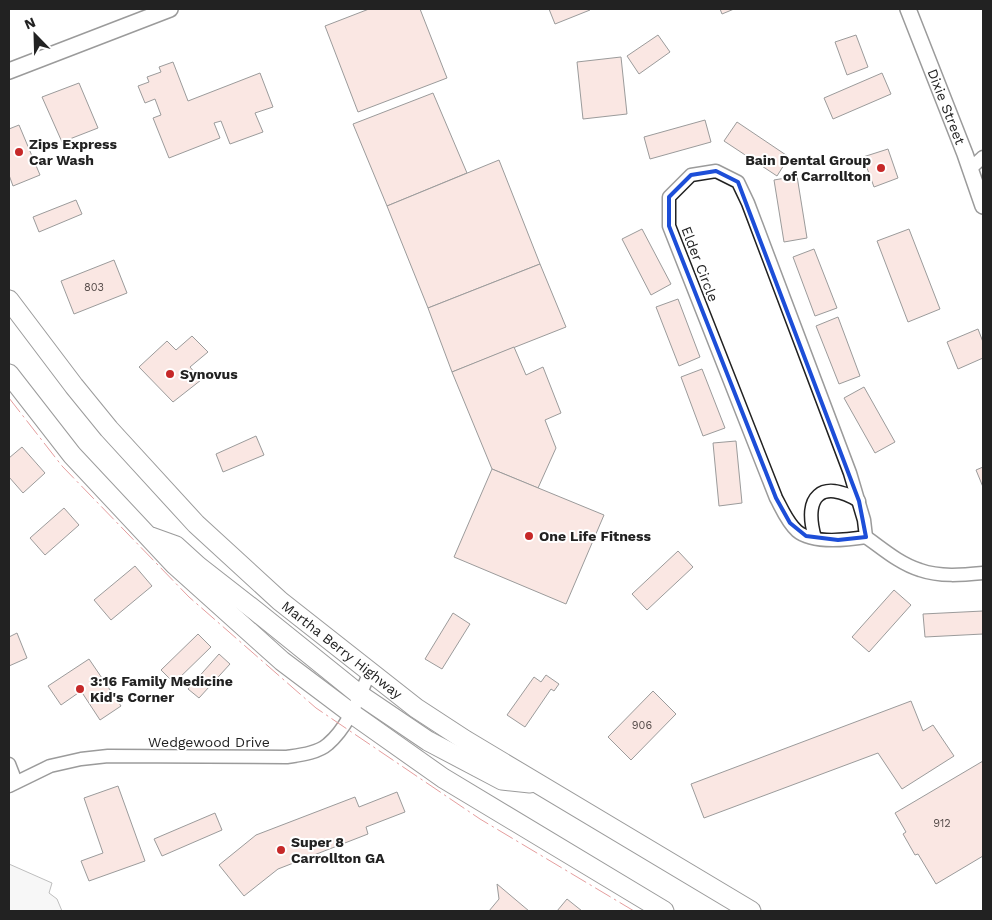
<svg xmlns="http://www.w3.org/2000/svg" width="992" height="920" font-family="'Work Sans',sans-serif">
  <rect width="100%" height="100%" fill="#fff"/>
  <!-- parking -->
  <path fill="#ededed" stroke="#6f6f6f" d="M9 864 52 883 49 893 57 899 62 911H9Z"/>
  <!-- building -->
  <g fill="#f3c9c0" stroke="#222">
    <path d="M369 9H420L447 78 358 112 325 26Z"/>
    <path d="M549 9H589L590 10 555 24Z"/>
    <path d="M720 9H734L722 14Z"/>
    <path d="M658 35 670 52 639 74 627 56Z"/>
    <path d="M856 35 868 67 847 75 835 42Z"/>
    <path d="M621 57 627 114 583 119 577 62Z"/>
    <path d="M173 62 188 101 260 73 273 107 255 113 263 132 230 144 221 121 214 123 220 138 169 158 153 118 161 115 155 99 145 103 138 86 149 82 147 77 161 72 159 67Z"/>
    <path d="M882 73 891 94 833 119 824 98Z"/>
    <path d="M79 83 98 128 62 142 42 97Z"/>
    <path d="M433 93 467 173 387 206 353 124Z"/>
    <path d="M705 120 711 142 650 159 644 137Z"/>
    <path d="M737 122 789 157 777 176 724 141Z"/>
    <path d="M19 125 40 175 13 186 9 175V129Z"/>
    <path d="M888 149 898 178 874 187 863 157Z"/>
    <path d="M499 160 540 264 428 308 387 206Z"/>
    <path d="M797 176 807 238 784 242 774 180Z"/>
    <path d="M76 200 82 214 39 232 33 217Z"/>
    <path d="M642 229 671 284 651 295 622 239Z"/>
    <path d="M909 229 940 309 908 322 877 241Z"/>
    <path d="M814 249 837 308 815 316 793 257Z"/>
    <path d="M114 260 127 293 74 314 61 281Z"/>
    <path d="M540 264 566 327 452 372 428 308Z"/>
    <path d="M678 299 700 357 679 366 656 307Z"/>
    <path d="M838 317 860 376 839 384 816 326Z"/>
    <path d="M978 329 983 342V358L958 369 947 342Z"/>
    <path d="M192 336 208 352 190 367 201 380 173 402 139 367 167 341 176 350Z"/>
    <path d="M514 347 526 375 543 367 561 413 545 420 556 448 538 488 492 469 452 372Z"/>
    <path d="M702 369 725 428 703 436 681 377Z"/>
    <path d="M864 387 895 442 875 453 844 398Z"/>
    <path d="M256 436 264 455 223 472 216 454Z"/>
    <path d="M736 441 742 503 719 506 713 443Z"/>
    <path d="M22 447 45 473 23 493 9 477V458Z"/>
    <path d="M983 467V487L976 470Z"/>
    <path d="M492 469 604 515 566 604 454 557Z"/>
    <path d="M64 508 79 525 45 555 30 538Z"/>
    <path d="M678 551 693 567 647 610 632 594Z"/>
    <path d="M135 566 152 586 111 620 94 600Z"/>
    <path d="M894 590 911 605 869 652 852 637Z"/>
    <path d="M983 611V634L925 637 923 614Z"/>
    <path d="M453 613 470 624 442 669 425 659Z"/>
    <path d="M17 633 27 658 9 666V637Z"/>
    <path d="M198 634 211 647 174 683 161 670Z"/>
    <path d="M219 654 230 664 199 698 188 689Z"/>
    <path d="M89 659 121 706 100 720 81 691 61 705 48 686Z"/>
    <path d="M546 675 559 684 554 691 551 689 525 727 507 715 534 677 541 682Z"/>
    <path d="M653 691 676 714 631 760 608 737Z"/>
    <path d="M911 701 923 731 933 725 954 756 902 789 878 753 704 818 691 784Z"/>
    <path d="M983 761V856L936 884 918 854 915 855 903 834 906 832 895 813Z"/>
    <path d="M118 786 145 861 89 881 81 861 103 853 84 798Z"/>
    <path d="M397 792 405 812 366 827 368 834 278 869 244 896 219 865 256 835 355 797 359 807Z"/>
    <path d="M215 813 222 830 162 856 154 839Z"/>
    <path d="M497 884 529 911H489L499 899Z"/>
    <path d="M567 899 582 911H557Z"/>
  </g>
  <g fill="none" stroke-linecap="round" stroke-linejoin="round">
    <!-- minor casing -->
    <g stroke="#222" stroke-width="15">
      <g id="minor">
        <path d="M970 169 983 157"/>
        <path d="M716 171 738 182 748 203 850 473 864 520 866 537C847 540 812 544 797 531 787 522 782 509 776 498L669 226V197L691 175Z"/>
        <path d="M866 537C883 549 900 564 920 570 940 577 962 575 983 573"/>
        <path d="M815 538C803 497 821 478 859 501"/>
        <path d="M9 764 16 782"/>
        <path d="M9 786 50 766 81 759 108 756 287 757C300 755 318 753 328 744 349 726 359 696 370 672"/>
      </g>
    </g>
    <!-- tertiary casing -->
    <g stroke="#222" stroke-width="18">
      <g id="tertiary">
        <path id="s1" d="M908 9 965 154 983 206"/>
        <path d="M9 71 170 9"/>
      </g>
    </g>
    <!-- primary casing -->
    <g stroke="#222" stroke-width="21">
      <g id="primary">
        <path id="s2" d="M9 300 74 386 109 429 196 524 280 601 416 708 465 740 751 911"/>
        <path d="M9 374 72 455 175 565 282 661 351 713 443 778 664 911"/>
        <path d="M151 537 176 546 198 566 257 612 360 695 428 741 502 780 530 783"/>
      </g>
    </g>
    <!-- minor -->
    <use href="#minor" stroke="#fff" stroke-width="12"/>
    <!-- tertiary -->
    <use href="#tertiary" stroke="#fff" stroke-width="15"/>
    <!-- primary -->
    <use href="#primary" stroke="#fff" stroke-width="19"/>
    <!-- power -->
    <path stroke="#c62828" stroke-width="1" stroke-dasharray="18 4 2.5 4" stroke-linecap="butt" d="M9 398 62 466 189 597 316 708 480 819 634 911"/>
  </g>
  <!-- marked area -->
  <path d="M0 0H992V920H0ZM716 171 738 182 859 501 866 537 838 540 806 536 790 523 776 498 669 226V197L691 175Z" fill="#fff" fill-opacity=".55" fill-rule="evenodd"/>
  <path fill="none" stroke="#1d4ed8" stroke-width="4" stroke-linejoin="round" d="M716 171 738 182 859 501 866 537 838 540 806 536 790 523 776 498 669 226V197L691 175Z"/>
  <!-- markers -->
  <g fill="#c62828" stroke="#fff" stroke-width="2">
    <circle cx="19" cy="152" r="5"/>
    <circle cx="881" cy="168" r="5"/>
    <circle cx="170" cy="374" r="5"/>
    <circle cx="529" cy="536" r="5"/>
    <circle cx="80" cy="689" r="5"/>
    <circle cx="281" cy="850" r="5"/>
  </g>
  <g text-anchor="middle" stroke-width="4" stroke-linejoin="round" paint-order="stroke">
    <!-- number labels -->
    <g font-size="11" fill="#564c4a">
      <text x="94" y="291">803</text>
      <text x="642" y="729">906</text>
      <text x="942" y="827">912</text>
    </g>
    <!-- street labels -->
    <g font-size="14" fill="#222" stroke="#fff">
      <text dy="5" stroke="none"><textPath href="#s1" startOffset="105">Dixie Street</textPath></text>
      <text transform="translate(700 264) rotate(69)" y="5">Elder Circle</text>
      <text dy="5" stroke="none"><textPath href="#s2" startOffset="485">Martha Berry Highway</textPath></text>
      <text x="209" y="747">Wedgewood Drive</text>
    </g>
    <!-- poi labels -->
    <g font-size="14" font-weight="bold" fill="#222" stroke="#fff" text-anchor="start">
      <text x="29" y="149">Zips Express<tspan x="29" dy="16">Car Wash</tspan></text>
      <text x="871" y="165" text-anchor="end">Bain Dental Group<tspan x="871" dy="16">of Carrollton</tspan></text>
      <text x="180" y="379">Synovus</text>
      <text x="539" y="541">One Life Fitness</text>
      <text x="90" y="686">3:16 Family Medicine<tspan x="90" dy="16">Kid's Corner</tspan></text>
      <text x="291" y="847">Super 8<tspan x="291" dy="16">Carrollton GA</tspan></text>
    </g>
  </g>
  <!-- border -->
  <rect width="992" height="920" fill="none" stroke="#222222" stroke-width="20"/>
  <!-- north arrow -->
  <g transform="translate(35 35) rotate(337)" stroke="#ffffff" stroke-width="4" paint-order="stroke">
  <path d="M0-4L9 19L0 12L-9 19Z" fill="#222222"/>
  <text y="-8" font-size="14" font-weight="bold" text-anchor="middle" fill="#222222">N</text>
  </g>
</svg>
